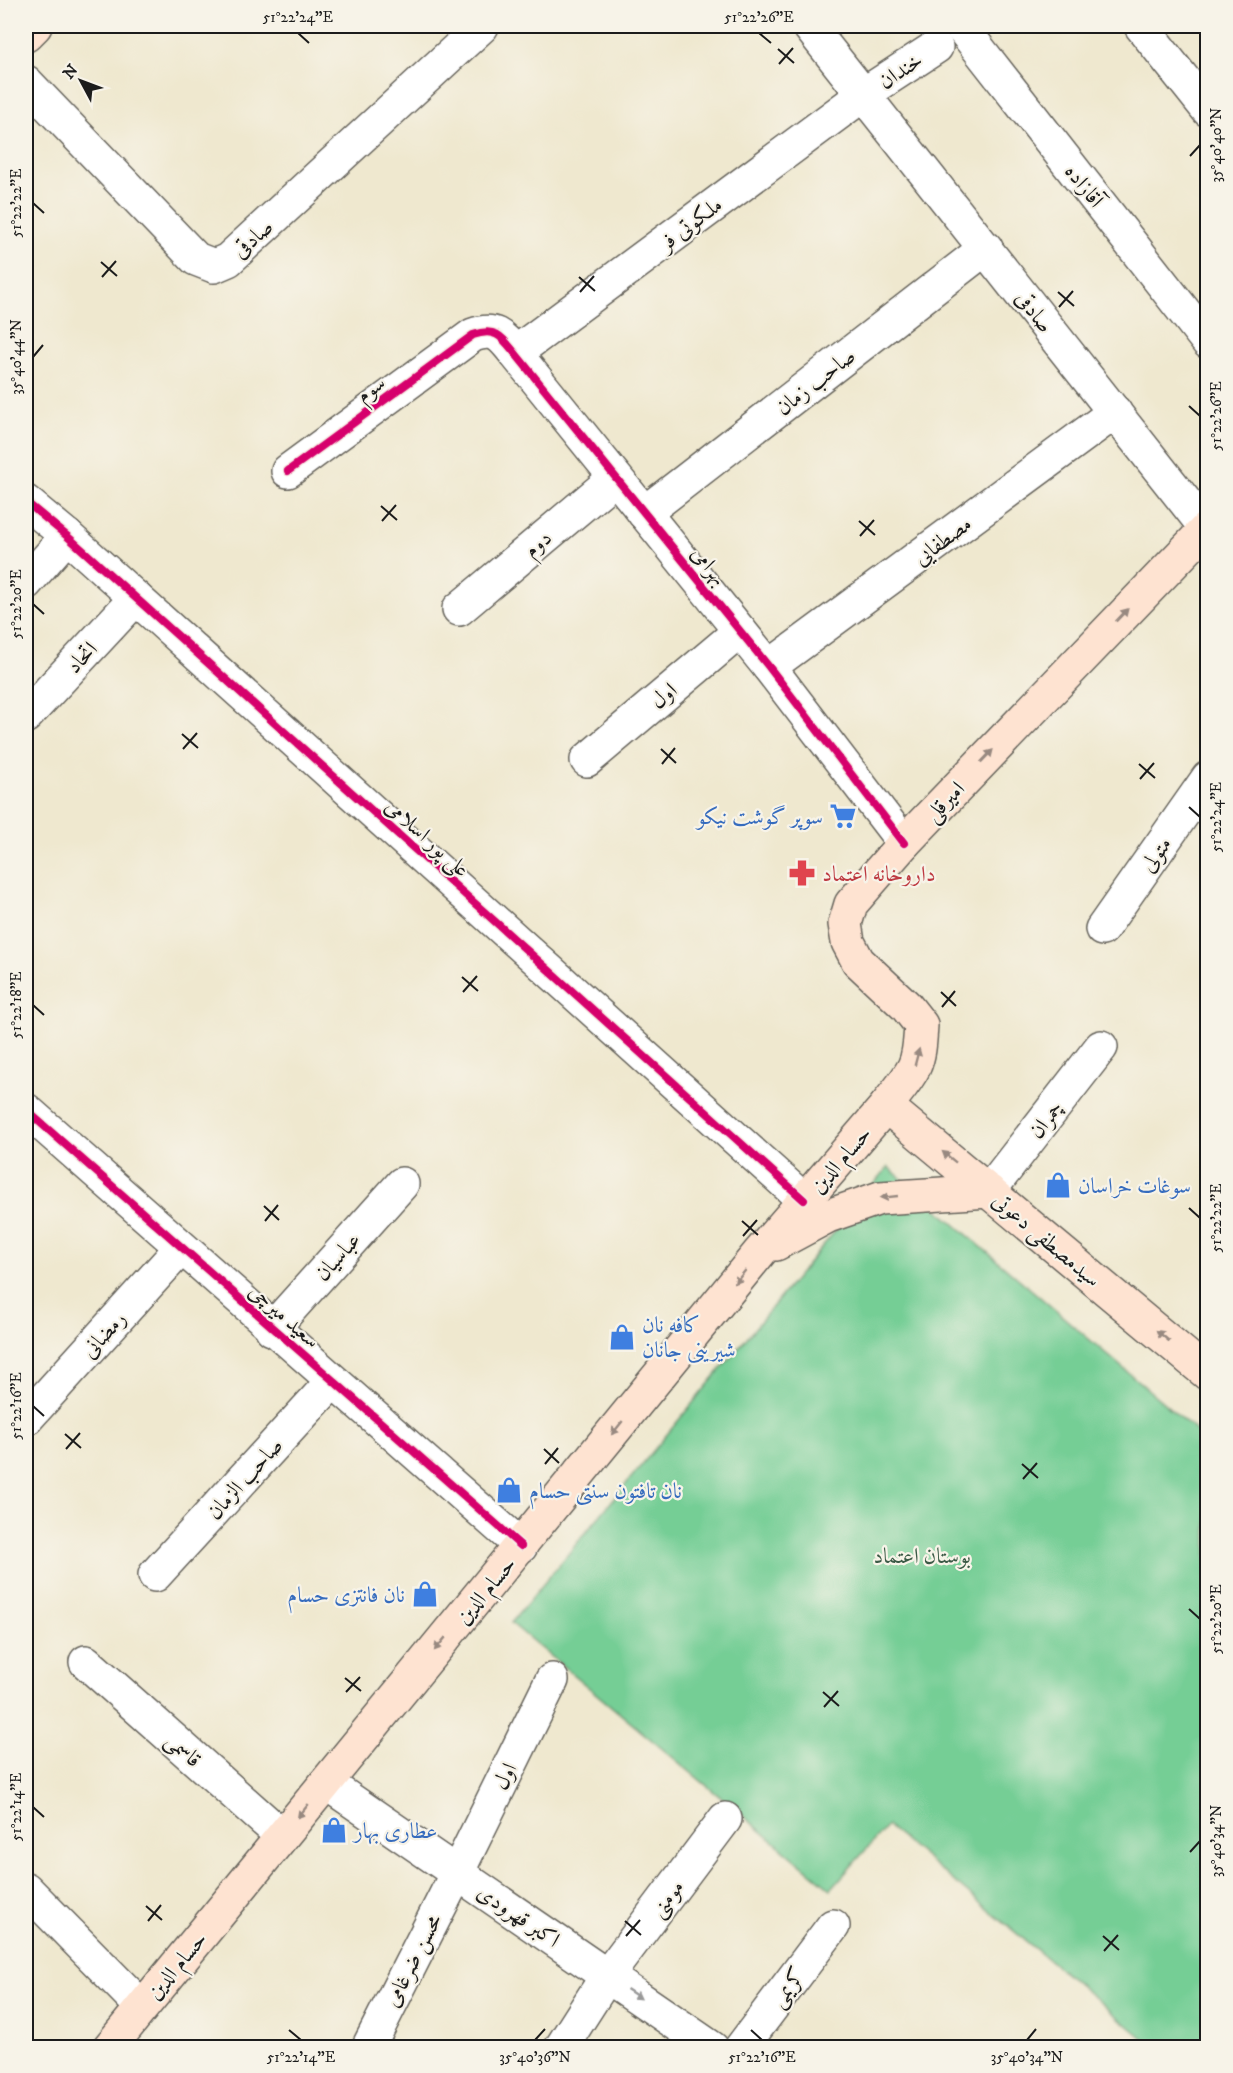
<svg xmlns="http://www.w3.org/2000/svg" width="1233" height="2073" font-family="'IM FELL DW Pica',Amiri,serif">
  <rect width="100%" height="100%" fill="#f7f3e8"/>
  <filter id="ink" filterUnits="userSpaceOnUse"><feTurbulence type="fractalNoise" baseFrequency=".0167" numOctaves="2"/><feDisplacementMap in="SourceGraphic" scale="12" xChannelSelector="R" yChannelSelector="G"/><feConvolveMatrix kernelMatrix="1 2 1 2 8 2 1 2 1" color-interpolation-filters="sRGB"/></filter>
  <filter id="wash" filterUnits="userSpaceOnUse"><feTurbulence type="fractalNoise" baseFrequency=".008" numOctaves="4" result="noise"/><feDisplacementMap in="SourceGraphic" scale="24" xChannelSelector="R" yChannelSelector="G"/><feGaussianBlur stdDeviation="1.35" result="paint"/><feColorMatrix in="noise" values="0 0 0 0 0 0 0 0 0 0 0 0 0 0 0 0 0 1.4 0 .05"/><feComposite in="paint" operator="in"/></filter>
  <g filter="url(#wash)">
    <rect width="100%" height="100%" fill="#efe8cf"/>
    <!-- green -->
    <path fill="#74ce95" stroke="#487558" stroke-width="1.5" d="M888 1167 1207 1440V2047H1154L887 1826 831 1889 511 1623Z"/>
  </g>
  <g filter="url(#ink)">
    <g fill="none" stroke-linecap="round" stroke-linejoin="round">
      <!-- street casing -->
      <g stroke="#66635b" stroke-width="36">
        <g id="street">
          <path d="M809 26 1206 528"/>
          <path d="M1141 26 1208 110"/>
          <path d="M963 29 1208 342"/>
          <path d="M26 82 196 259 214 266 228 260 482 26"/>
          <path d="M515 353 864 94 936 47"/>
          <path d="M288 471 473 335C496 327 502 337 515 353L769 667 904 843"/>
          <path d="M26 502 67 536 804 1200"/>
          <path d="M644 513 986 248"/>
          <path d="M26 583 67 536"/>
          <path d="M459 609 615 478"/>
          <path d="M769 667 1115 412"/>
          <path d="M26 716 136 598"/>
          <path d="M587 760 740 631"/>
          <path d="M1102 929 1208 778"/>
          <path d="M26 1110 521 1546"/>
          <path d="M989 1191 1101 1047"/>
          <path d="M272 1329 402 1184"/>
          <path d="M26 1419 181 1248"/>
          <path d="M155 1575 332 1382"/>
          <path d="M86 1662 282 1836"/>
          <path d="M326 1783 712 2048"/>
          <path d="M26 1889 141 2006"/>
          <path d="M368 2048 457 1873 552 1680"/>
          <path d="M561 2048 607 1976 725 1819"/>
          <path d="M741 2048 833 1926"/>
        </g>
      </g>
      <!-- secondary casing -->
      <g stroke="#66635b" stroke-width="36">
        <g id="secondary">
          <path d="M26 35 35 26"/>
          <path d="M886 1106 1208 1374"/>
          <path d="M776 1244 828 1216 880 1198 989 1191"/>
          <path d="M109 2048 760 1252 886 1106C895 1094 907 1081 914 1067 920 1054 920 1039 921 1025L906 1006 858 961 848 942 845 924 851 904 904 843 1208 527"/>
        </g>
      </g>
      <!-- street -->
      <use href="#street" stroke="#fff" stroke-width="33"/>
      <!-- secondary -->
      <use href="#secondary" stroke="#fee3d1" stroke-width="33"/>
      <!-- cycleway casing -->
      <g stroke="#f7f3e8" stroke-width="11">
        <g id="cycleway">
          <path d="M288 471 473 335C496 327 502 337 515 353L769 667 904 843"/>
          <path d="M26 502 67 536 804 1200"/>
          <path d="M26 1110 521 1546"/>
        </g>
      </g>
      <!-- cycleway -->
      <use href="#cycleway" stroke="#d6006c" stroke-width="8"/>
    </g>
    <!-- one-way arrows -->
    <defs><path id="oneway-solid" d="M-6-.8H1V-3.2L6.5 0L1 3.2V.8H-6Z" transform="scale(1.5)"/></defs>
    <g fill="#988980">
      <use href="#oneway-solid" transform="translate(1122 615) rotate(-46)"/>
      <use href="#oneway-solid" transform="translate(987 756) rotate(-46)"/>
      <use href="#oneway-solid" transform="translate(917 1057) rotate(-75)"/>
      <use href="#oneway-solid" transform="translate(949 1157) rotate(-141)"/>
      <use href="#oneway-solid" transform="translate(889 1197) rotate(174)"/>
      <use href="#oneway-solid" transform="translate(740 1277) rotate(129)"/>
      <use href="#oneway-solid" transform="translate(1163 1336) rotate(-140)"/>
      <use href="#oneway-solid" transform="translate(617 1428) rotate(129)"/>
      <use href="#oneway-solid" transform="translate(440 1644) rotate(130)"/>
      <use href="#oneway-solid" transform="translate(303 1811) rotate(129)"/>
    </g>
    <use fill="#999" href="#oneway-solid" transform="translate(634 1994) rotate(34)"/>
  </g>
  <!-- ticks -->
  <path fill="none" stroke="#1c1c1c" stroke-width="2" d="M298 33 309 43M759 33 771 43M778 49 794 63M779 64 793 48M1190 156 1200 145M33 203 44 213M101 262 117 276M102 277 116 261M579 277 595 291M580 292 594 276M1058 292 1074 306M1059 307 1073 291M33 357 43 345M1189 406 1200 416M381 506 397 520M382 521 396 505M859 521 875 535M860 536 874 520M33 604 44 614M182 734 198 748M183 749 197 733M661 749 676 763M662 764 675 748M1139 764 1155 778M1140 779 1154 763M1189 807 1200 817M462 977 478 991M463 992 477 976M941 992 956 1006M33 1005 44 1015M942 1007 955 991M264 1206 279 1220M1189 1208 1200 1218M265 1221 278 1205M742 1221 758 1235M743 1236 757 1220M33 1406 44 1416M65 1434 81 1448M66 1449 80 1433M544 1449 559 1463M545 1464 558 1448M1022 1464 1038 1478M1023 1479 1037 1463M1189 1609 1200 1619M345 1678 361 1691M346 1692 360 1677M823 1692 839 1706M824 1707 838 1691M33 1807 44 1817M1190 1852 1200 1841M146 1906 162 1920M148 1921 161 1905M625 1921 641 1935M626 1936 640 1920M1103 1936 1119 1950M1104 1951 1118 1935M289 2030 301 2040M751 2030 762 2040M535 2040 545 2029M1027 2040 1036 2029"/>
  <!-- icons -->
  <defs>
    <g id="supermarket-bare" transform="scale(2.07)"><path d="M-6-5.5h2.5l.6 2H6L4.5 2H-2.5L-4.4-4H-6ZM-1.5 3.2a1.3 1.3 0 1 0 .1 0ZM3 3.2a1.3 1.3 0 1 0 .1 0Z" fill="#3f7fe0" stroke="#f7f3e8" stroke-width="2.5" paint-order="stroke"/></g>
    <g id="pharmacy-bare" transform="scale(2.07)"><path d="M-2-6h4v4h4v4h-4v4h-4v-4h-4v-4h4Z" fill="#e0444e" stroke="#f7f3e8" stroke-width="2.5" paint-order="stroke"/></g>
    <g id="shop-bare" transform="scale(2.07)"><path d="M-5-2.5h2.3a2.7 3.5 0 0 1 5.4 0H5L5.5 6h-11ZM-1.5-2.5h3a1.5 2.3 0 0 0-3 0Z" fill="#3f7fe0" stroke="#f7f3e8" stroke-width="2.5" paint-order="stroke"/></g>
  </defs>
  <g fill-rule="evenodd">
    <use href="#supermarket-bare" x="843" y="816"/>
    <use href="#pharmacy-bare" x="802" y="873"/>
    <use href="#shop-bare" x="1058" y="1185"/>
    <use href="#shop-bare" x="622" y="1337"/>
    <use href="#shop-bare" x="509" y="1490"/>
    <use href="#shop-bare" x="425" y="1594"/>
    <use href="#shop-bare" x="334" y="1830"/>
  </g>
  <g text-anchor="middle" stroke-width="4.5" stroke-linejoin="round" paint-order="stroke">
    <!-- street labels -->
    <g font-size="22" fill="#1c1c1c" stroke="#f7f3e8">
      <text transform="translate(900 70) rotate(-33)" y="8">خندان</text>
      <text transform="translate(1085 185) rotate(52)" y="8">آقازاده</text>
      <text transform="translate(690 223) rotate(-37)" y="8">ملکوتی فر</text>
      <text transform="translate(252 238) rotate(-42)" y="8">صادقی</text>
      <text transform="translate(1035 311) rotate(52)" y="8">صادقی</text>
      <text transform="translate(815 381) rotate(-38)" y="8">صاحب زمان</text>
      <text transform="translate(370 388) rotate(-36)" y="8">سوم</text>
      <text transform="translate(942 540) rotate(-37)" y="8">مصطفایی</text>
      <text transform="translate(537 543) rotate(-40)" y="8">دوم</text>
      <text transform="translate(710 565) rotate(51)" y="8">بهرامی</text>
      <text transform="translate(81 657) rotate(-47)" y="8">اتحاد</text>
      <text transform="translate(663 695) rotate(-40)" y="8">اول</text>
      <text transform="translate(944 801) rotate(-46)" y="8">امیرقلی</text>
      <text transform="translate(428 837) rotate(42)" y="8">علی پور اسلامی</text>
      <text transform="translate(1155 854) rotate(-55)" y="8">متولی</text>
      <text transform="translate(1045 1119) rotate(-52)" y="8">چمران</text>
      <text transform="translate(840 1159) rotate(-49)" y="8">حسام الدین</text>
      <text transform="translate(1047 1239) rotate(40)" y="8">سیدمصطفی دعوتی</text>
      <text transform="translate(337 1256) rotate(-48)" y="8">عباسیان</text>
      <text transform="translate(285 1315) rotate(41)" y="8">سعید میرچی</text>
      <text transform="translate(103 1334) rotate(-48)" y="8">رمضانی</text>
      <text transform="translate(244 1478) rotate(-48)" y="8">صاحب الزمان</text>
      <text transform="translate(485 1590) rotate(-50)" y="8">حسام الدین</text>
      <text transform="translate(184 1749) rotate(42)" y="8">قاسمی</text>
      <text transform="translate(504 1776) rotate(-64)" y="8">اول</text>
      <text transform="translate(666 1898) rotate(-53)" y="8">مومنی</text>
      <text transform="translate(519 1915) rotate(34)" y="8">اکبر قهرودی</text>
      <text transform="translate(412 1960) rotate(-63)" y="8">محسن ضرغامی</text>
      <text transform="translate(176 1965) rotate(-50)" y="8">حسام الدین</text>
      <text transform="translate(787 1987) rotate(-53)" y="8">کریمی</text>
    </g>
    <!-- shop labels -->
    <g font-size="22" fill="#366cbe" stroke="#f7f3e8" text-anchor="start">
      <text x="823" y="824" text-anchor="end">سوپر گوشت نیکو</text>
      <text x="1078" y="1193">سوغات خراسان</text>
      <text x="642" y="1332">کافه نان<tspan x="642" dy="25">شیرینی جانان</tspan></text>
      <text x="529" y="1498">نان تافتون سنتی حسام</text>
      <text x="405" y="1602" text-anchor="end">نان فانتزی حسام</text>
      <text x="354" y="1838">عطاری بهار</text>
    </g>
    <!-- health labels -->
    <g font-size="22" fill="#be3a42" stroke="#f7f3e8" text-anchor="start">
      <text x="822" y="881">داروخانه اعتماد</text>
    </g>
    <!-- park labels -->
    <g font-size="22" fill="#3b5a46" stroke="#f7f3e8">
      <text x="922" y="1563">بوستان اعتماد</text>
    </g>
  </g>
  <!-- margin -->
  <rect width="1233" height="2073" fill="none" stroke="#f7f3e8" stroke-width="66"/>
  <!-- north arrow -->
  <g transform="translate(81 81) rotate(311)" stroke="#f7f3e8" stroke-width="4.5" paint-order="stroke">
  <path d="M0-4.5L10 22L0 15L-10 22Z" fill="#1c1c1c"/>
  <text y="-9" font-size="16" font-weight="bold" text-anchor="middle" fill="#1c1c1c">N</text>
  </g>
  <rect x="33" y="33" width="1167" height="2007" fill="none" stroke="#1c1c1c" stroke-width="2"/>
  <g font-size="15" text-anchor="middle" fill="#1c1c1c">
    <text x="298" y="22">51°22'24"E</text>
    <text x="759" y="22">51°22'26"E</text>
    <text transform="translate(1216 145) rotate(-90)" y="5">35°40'40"N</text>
    <text transform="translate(16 203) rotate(-90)" y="5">51°22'22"E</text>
    <text transform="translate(16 357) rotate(-90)" y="5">35°40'44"N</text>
    <text transform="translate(1216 416) rotate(-90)" y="5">51°22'26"E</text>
    <text transform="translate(16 604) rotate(-90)" y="5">51°22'20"E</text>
    <text transform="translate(1216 817) rotate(-90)" y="5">51°22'24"E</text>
    <text transform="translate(16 1005) rotate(-90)" y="5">51°22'18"E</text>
    <text transform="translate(1216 1218) rotate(-90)" y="5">51°22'22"E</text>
    <text transform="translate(16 1406) rotate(-90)" y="5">51°22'16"E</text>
    <text transform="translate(1216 1619) rotate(-90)" y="5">51°22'20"E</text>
    <text transform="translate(16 1807) rotate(-90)" y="5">51°22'14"E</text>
    <text transform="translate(1216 1841) rotate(-90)" y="5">35°40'34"N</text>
    <text x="301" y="2062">51°22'14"E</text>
    <text x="535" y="2062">35°40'36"N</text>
    <text x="762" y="2062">51°22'16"E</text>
    <text x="1027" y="2062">35°40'34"N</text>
  </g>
</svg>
